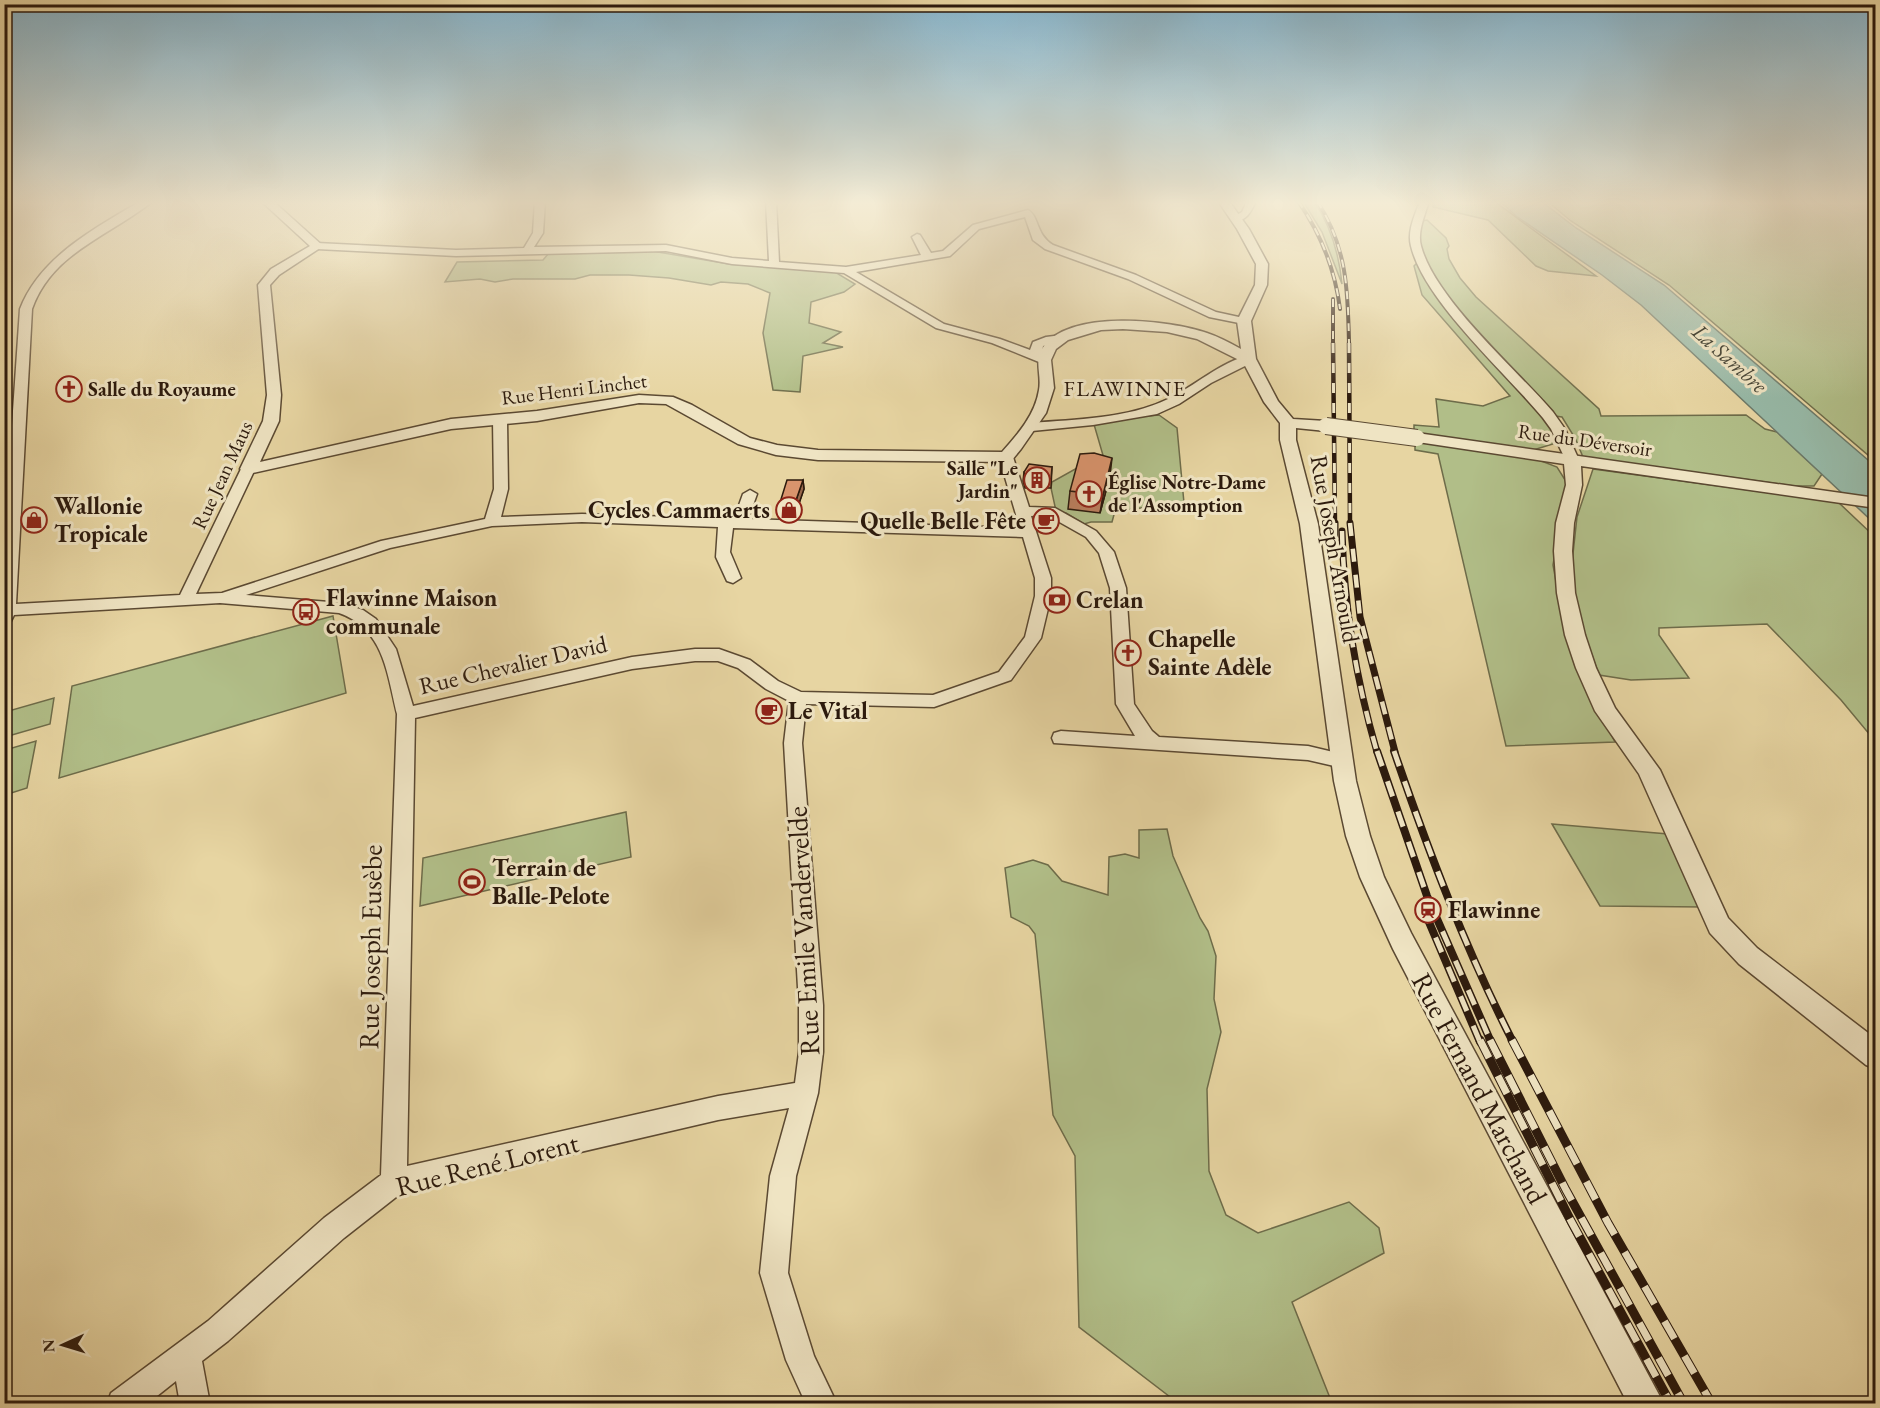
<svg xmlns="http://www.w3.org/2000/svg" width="1880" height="1408" font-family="'EB Garamond',serif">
  <rect width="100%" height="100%" fill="#e7d5a2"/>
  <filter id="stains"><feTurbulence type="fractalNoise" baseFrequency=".00333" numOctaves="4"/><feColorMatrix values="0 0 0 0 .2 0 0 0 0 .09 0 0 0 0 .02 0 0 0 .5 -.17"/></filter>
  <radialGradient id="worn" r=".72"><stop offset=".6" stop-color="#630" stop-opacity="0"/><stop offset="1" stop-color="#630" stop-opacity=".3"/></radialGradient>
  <!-- green -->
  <g fill="#b1be88" stroke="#6e6c4a" stroke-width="1.5">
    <path d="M1303 201H1314C1331 226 1339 254 1342 284L1322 232Z"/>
    <path d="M1433 201H1494L1596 276 1548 271 1536 266 1488 220 1433 207Z"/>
    <path d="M1547 201H1875V461L1669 285 1571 221Z"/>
    <path d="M1427 220 1446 238 1449 246 1447 249 1449 259 1460 278 1476 297 1599 409 1601 416 1746 415 1765 429 1777 432 1822 474 1814 486H1794L1583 457 1575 438 1562 417 1548 415 1436 285 1415 236 1418 222Z"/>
    <path d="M640 249 729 264 835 272 855 284 844 292 811 302 809 323 841 332 823 343 843 347 803 356 800 392 773 390 763 333 770 293 748 284 721 282 711 285 669 278 629 275H590L575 279H513L495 282 480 279 445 282 457 262 543 260 549 253Z"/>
    <path d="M1418 262 1555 431 1553 444 1530 451 1414 435V425L1439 427 1436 399 1483 406 1510 396 1422 295 1414 266Z"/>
    <path d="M1159 415 1177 428 1184 503 1115 511 1112 522H1091L1084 524 1066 513 1056 511 1051 488 1052 482 1077 468 1107 469 1093 421Z"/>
    <path d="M1415 441 1531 457 1557 467 1567 483 1553 565 1565 632 1575 666 1615 742 1506 746 1438 454 1415 450Z"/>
    <path d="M1593 469 1838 502 1875 537V741L1841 700 1767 624 1659 628V635L1689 678 1631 680 1599 675 1577 613 1572 563 1577 517Z"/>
    <path d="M333 616 346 693 59 778 72 686Z"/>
    <path d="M54 698 50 724 5 737V712Z"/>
    <path d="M36 741 27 788 5 795V750Z"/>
    <path d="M626 812 631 857 420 906 423 858Z"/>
    <path d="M1552 824 1668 834 1703 907 1600 906Z"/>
    <path d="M1167 829 1173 856 1200 918 1208 931 1216 956 1214 999 1221 1032 1207 1089 1209 1171 1226 1215 1258 1233 1349 1202 1379 1228 1384 1253 1292 1302 1332 1403H1178L1079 1327 1075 1156 1053 1115 1035 934 1029 926 1011 917 1005 868 1033 860 1048 865 1062 881 1108 895 1109 857 1125 854 1139 858V830Z"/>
  </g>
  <!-- water -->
  <path fill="#97b9a7" stroke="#6c7969" stroke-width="1.5" d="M1500 201H1541L1576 228 1664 285 1875 466V524L1641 305 1602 275 1516 216Z"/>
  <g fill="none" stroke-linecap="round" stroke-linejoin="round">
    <!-- minor casing -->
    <g stroke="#5b4932" stroke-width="3">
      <g id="minor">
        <path d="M141 201H153C110 236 52 252 32 309L16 604 180 595 241 469 248 465 255 469 196 594 222 593 381 541 485 519 494 489 493 420 500 416 507 420 508 489 501 517 582 514 734 519 743 494 750 490 757 494 748 519 1020 528 999 457 1006 453 1013 457 1029 507 1055 508 1096 531 1114 552 1126 588 1134 704 1152 731 1159 737 1308 746 1350 756 1352 761 1350 766 1343 768 1308 760 1054 743 1052 738 1054 733 1061 731 1135 736 1116 704 1110 588 1099 553 1086 537 1047 515 1031 516 1051 578V596L1041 638 1011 680 934 707 806 704 802 743 823 1005V1052L818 1093 796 1176 788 1273 814 1356 837 1404H806L786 1360 760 1273 770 1176 789 1108 718 1120 400 1194 344 1238 228 1341 202 1361 210 1404H180L176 1381 147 1404H107L111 1393 208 1321 324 1218 381 1175 397 714C387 673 384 629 339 613L220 603 14 615 10 623 4 624V542L20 309C40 257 95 228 141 201ZM582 522 718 527 716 557 727 581 733 583 741 578 730 552 733 528 1023 537 1035 578V596L1025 637 999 672 933 695 801 692 778 681 750 660 719 649H695L632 657 413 706 396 649 376 619 363 610 341 603 246 595 390 548 492 526ZM695 661H718L738 668 766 689 789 701 784 743 799 1005V1052L795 1083 718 1096 407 1166 415 718 632 669Z"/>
        <path d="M535 201H545L543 233 534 247 666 245 732 258 769 261 766 201H776L779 262 846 267 921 255 912 237 917 234 920 235 931 253 943 251 973 225 1028 210C1039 216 1036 235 1053 245L1136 275 1216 312 1248 319 1250 321 1244 324 1209 317 1128 279 1045 249 1033 240 1025 217 979 229 950 256 856 272 944 324 1000 339 1030 350 1033 342 1046 337 1070 334V338L1043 346 1042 352 1050 360 1044 364 992 343 936 328 844 273 732 264 666 251 456 256 317 249 312 246 317 243 456 250 524 248 533 233Z"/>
        <path d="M1247 201H1256C1251 212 1246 222 1233 221V217L1242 212Z"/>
        <path d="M1420 201H1429C1425 215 1417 232 1421 246 1435 299 1516 369 1553 412L1565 429 1579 460 1577 463H1567L1551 429 1543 418C1506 373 1424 301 1411 246 1407 231 1415 215 1420 201Z"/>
        <path d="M1249 355 1255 359 1253 362 1211 383 1179 404 1157 414 1093 425 1032 431 1025 427 1032 423C1076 419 1127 419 1168 399 1195 386 1219 363 1249 355Z"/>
      </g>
    </g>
    <!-- tertiary casing -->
    <g stroke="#5b4932" stroke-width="3">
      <g id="tertiary">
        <path d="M261 201H273L323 246 279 275 270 285 281 395 279 421 260 462 451 419 537 411 639 395 673 397 692 405 750 438 777 445 818 450 1002 452C1018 434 1035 415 1039 390 1042 374 1033 360 1044 346 1072 309 1169 320 1207 333 1219 337 1230 343 1241 349L1237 321 1255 285 1256 264 1237 229 1218 201H1229L1249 229 1268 264 1267 285 1251 321 1256 359 1278 401 1293 419 1326 421 1334 426 1326 431 1296 428V440L1318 524 1356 781 1370 836 1384 877 1411 933 1664 1404H1628L1393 949 1360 877 1346 836 1334 781 1300 524 1280 440V423L1264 402 1243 362 1197 339 1167 332 1123 329 1101 330 1068 340 1056 349 1051 360 1054 388 1046 413 1021 449 1012 460 1006 462 818 460 776 455 738 444 666 404 639 403 537 421 451 429 248 474 240 469 263 421 267 395 258 285 271 269 310 246Z"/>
        <path d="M1417 433 1876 498V508L1581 466 1582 485 1574 523 1572 551 1575 593 1585 635 1596 668 1615 708 1660 770 1728 918 1757 948 1876 1039V1069L1866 1065 1739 964 1710 933 1639 774 1595 711 1576 668 1565 635 1557 593 1554 551 1556 523 1566 485 1564 464 1411 441 1409 438Z"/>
      </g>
    </g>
    <!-- minor -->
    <use href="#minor" fill="#efe4c3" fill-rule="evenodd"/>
    <!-- tertiary -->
    <use href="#tertiary" fill="#efe4c3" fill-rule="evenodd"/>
    <!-- rail-far4 casing -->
    <g stroke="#2c1a0d" stroke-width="4">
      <g id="rail-far4">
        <path d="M1298 201C1321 234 1335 269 1340 309"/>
        <path d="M1317 201C1347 247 1348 290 1349 344"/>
        <path d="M1333 299V344"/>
      </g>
    </g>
    <!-- rail-far3 casing -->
    <g stroke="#2c1a0d" stroke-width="4.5">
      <g id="rail-far3">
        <path d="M1333 343 1335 524"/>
        <path d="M1349 343 1350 524"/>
      </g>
    </g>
    <!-- rail-far2 casing -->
    <g stroke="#2c1a0d" stroke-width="7">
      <g id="rail-far2">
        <path d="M1335 523V542"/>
        <path d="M1350 523 1360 617 1395 752"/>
        <path d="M1342 531C1344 607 1356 680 1377 752"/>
      </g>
    </g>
    <!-- rail-far1 casing -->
    <g stroke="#2c1a0d" stroke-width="8">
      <g id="rail-far1">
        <path d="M1377 751 1427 896 1491 1042"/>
        <path d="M1394 751C1428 850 1465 948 1513 1042"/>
        <path d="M1423 908 1480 1042"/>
      </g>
    </g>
    <!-- rail casing -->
    <g stroke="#2c1a0d" stroke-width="9">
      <g id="rail">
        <path d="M1480 1040 1571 1221 1671 1404"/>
        <path d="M1490 1040 1566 1190 1684 1404"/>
        <path d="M1512 1040 1608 1223 1712 1404"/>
      </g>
    </g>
    <!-- rail-far4 -->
    <use href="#rail-far4" stroke="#efe4c3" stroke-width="2" stroke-dasharray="8" stroke-linecap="butt"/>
    <!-- rail-far3 -->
    <use href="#rail-far3" stroke="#efe4c3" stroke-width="3" stroke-dasharray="10" stroke-linecap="butt"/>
    <!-- rail-far2 -->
    <use href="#rail-far2" stroke="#efe4c3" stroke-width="4.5" stroke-dasharray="13" stroke-linecap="butt"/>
    <!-- rail-far1 -->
    <use href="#rail-far1" stroke="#efe4c3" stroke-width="5" stroke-dasharray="16" stroke-linecap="butt"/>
    <!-- rail -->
    <use href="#rail" stroke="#efe4c3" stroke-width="7" stroke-dasharray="20" stroke-linecap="butt"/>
    <!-- tertiary-bridge casing -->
    <g stroke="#5b4932" stroke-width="18" stroke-linecap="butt">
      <path id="tertiary-bridge" d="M1326 426 1417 438"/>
    </g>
    <!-- tertiary-bridge -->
    <use href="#tertiary-bridge" stroke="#efe4c3" stroke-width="16"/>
  </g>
  <!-- wall -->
  <g fill="#bb7f5e" stroke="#2c1a0d" stroke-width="1.5">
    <path d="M1052 467 1051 488H1025L1023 481 1024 472Z"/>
    <path d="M1110 476 1100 513 1068 509 1070 491Z"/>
    <path d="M803 480 804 489 794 518H779L778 509Z"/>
  </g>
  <!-- shaded-wall -->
  <g fill="#98684c" stroke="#2c1a0d" stroke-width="1.5">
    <path d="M1112 458 1110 476 1100 513 1103 495Z"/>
    <path d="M803 480 804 489 794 518 793 509Z"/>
  </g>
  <!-- building -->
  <g fill="#d9946d" stroke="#2c1a0d" stroke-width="1.5">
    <path d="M1094 453 1112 458 1103 495 1070 491 1080 454Z"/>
    <path d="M1029 464 1052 467 1051 479H1026L1024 472Z"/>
    <path d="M787 480H803L793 509H778Z"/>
  </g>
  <!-- sky -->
  <linearGradient id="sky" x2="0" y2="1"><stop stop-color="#87b6ce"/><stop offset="0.51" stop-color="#f4ecd5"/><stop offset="1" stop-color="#f4ecd5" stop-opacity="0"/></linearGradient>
  <rect width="1880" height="398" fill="url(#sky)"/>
  <!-- icons -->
  <defs>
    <g id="church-ring" transform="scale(1.35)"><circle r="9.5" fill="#efe4c3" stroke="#8f2418" stroke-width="1.5"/><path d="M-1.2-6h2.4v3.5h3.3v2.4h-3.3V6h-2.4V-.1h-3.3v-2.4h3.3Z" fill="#8f2418"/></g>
    <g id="building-ring" transform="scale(1.35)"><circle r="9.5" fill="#efe4c3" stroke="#8f2418" stroke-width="1.5"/><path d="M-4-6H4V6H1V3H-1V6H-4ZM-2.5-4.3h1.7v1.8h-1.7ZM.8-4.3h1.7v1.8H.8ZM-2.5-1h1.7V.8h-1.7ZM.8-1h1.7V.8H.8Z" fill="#8f2418"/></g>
    <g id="shop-ring" transform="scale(1.35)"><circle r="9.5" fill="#efe4c3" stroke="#8f2418" stroke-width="1.5"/><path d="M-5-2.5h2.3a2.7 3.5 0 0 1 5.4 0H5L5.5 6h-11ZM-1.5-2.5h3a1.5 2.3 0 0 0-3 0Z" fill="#8f2418"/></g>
    <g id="cafe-ring" transform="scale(1.35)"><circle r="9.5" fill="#efe4c3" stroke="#8f2418" stroke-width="1.5"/><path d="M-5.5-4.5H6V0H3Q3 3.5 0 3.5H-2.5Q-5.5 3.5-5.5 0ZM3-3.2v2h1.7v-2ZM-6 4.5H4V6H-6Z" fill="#8f2418"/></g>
    <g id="bank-ring" transform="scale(1.35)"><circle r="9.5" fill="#efe4c3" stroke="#8f2418" stroke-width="1.5"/><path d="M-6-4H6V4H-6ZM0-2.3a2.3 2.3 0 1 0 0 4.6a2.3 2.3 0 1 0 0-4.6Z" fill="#8f2418"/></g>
    <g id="bus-ring" transform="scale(1.35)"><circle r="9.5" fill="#efe4c3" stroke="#8f2418" stroke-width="1.5"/><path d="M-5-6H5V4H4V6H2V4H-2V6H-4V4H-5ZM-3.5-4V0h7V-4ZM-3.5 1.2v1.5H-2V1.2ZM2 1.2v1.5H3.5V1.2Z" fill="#8f2418"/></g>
    <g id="stadium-ring" transform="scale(1.35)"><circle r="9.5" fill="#efe4c3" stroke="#8f2418" stroke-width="1.5"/><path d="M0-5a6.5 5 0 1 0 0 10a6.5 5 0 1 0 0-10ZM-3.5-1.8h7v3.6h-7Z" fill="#8f2418"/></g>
    <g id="station-ring" transform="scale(1.35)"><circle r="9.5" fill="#efe4c3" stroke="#8f2418" stroke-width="1.5"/><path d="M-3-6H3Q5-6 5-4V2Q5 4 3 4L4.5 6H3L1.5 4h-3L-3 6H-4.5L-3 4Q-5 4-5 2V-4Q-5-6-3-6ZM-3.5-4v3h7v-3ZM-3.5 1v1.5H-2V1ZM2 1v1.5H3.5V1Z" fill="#8f2418"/></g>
  </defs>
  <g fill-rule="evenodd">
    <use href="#church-ring" x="69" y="389"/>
    <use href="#building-ring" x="1037" y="480"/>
    <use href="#church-ring" x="1089" y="494"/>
    <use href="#shop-ring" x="789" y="510"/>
    <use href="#shop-ring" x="34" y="520"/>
    <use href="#cafe-ring" x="1046" y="521"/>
    <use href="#bank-ring" x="1057" y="600"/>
    <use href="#bus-ring" x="306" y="612"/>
    <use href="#church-ring" x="1128" y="653"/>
    <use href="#cafe-ring" x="769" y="711"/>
    <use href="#stadium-ring" x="472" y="882"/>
    <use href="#station-ring" x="1428" y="910"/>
  </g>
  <g text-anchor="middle" stroke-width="6" stroke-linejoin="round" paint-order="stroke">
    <!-- far-poi labels -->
    <g font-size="20" font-weight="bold" fill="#2c1a0d" stroke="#efe4c3" text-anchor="start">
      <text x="88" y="396">Salle du Royaume</text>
      <text x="1018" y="475" text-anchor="end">Salle "Le<tspan x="1018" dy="23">Jardin"</tspan></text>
      <text x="1108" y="489">Église Notre-Dame<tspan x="1108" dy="23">de l'Assomption</tspan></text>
    </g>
    <!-- far-street labels -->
    <g font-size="20" fill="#2c1a0d" stroke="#efe4c3">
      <text transform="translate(574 389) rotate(-7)" y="7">Rue Henri Linchet</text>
      <text transform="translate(1585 440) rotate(8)" y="7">Rue du Déversoir</text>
      <text transform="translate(222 475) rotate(-65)" y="7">Rue Jean Maus</text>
    </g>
    <!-- far-water labels -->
    <g font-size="22" font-style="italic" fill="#4c4a3b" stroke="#efe4c3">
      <text transform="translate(1730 358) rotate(42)" y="8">La Sambre</text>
    </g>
    <!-- far-quarter labels -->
    <g font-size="22" letter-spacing="1.5" fill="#2c1a0d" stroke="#efe4c3">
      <text x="1125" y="396">FLAWINNE</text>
    </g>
    <!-- poi labels -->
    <g font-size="24" font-weight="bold" fill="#2c1a0d" stroke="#efe4c3" text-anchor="start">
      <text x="54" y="514">Wallonie<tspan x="54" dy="28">Tropicale</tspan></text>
      <text x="770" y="518" text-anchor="end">Cycles Cammaerts</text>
      <text x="1026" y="529" text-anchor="end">Quelle Belle Fête</text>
      <text x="326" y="606">Flawinne Maison<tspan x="326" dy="28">communale</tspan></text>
      <text x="1076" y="608">Crelan</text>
      <text x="1148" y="647">Chapelle<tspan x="1148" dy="28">Sainte Adèle</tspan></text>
      <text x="788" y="719">Le Vital</text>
      <text x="492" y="876">Terrain de<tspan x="492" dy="28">Balle-Pelote</tspan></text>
      <text x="1448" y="918">Flawinne</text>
    </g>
    <!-- street labels -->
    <g font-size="24" fill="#2c1a0d" stroke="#efe4c3">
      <text transform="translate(1335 549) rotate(80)" y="8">Rue Joseph Arnould</text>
      <text transform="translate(513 665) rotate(-13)" y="8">Rue Chevalier David</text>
    </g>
    <!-- near-street labels -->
    <g font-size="28" fill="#2c1a0d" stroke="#efe4c3">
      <text transform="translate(803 931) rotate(-93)" y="10">Rue Emile Vandervelde</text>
      <text transform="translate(370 947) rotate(-89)" y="10">Rue Joseph Eusèbe</text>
      <text transform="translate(1480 1088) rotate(62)" y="10">Rue Fernand Marchand</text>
      <text transform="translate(487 1164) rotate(-14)" y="10">Rue René Lorent</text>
    </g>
  </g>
  <!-- margin -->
  <rect width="1880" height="1408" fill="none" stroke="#e7d5a2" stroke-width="24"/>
  <rect x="6" y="6" width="1868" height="1396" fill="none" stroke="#2c1a0d" stroke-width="3"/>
  <rect x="12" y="12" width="1856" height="1384" fill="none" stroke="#2c1a0d" stroke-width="1.5"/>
  <!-- north arrow -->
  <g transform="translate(63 1345) rotate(266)" stroke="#efe4c3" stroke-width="4.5" paint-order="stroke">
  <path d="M0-4.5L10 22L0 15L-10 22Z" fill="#2c1a0d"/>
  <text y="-9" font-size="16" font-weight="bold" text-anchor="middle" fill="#2c1a0d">N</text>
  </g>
  <rect width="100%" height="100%" filter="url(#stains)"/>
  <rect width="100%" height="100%" fill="url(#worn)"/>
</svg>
